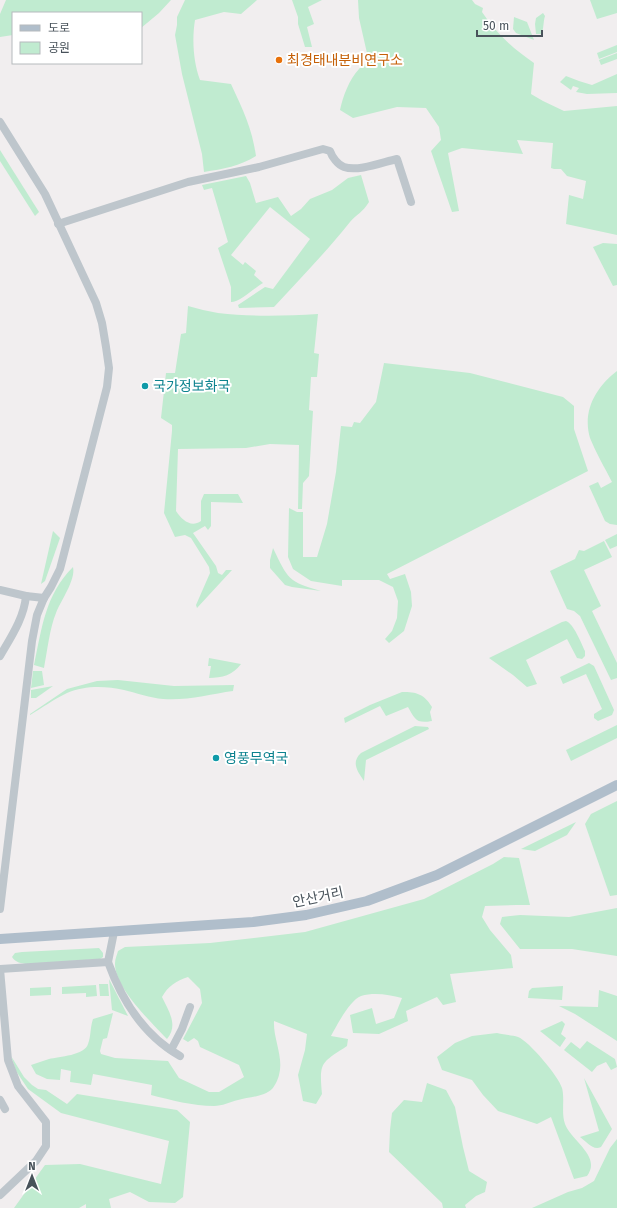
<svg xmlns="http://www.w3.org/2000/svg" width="617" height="1208" font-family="'Fira Sans','Noto Sans KR',sans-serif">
  <rect width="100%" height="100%" fill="#f1eeef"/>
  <!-- green -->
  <g fill="#c0ebd0">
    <path d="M6 0H171L159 13 141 28V13H13V35L0 37V14Z"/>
    <path d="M185 0H257L241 14 224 12 195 20C192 39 193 61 200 80L231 84C243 110 252 128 256 156 240 166 223 169 204 172L202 154 182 74 175 35 177 25V17Z"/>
    <path d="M292 0H322L308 7 314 24 307 27 312 47H305L298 24V17Z"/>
    <path d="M358 0H472L475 4 483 8 482 12C496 33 513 49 534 63L531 94 543 101 564 111 617 106V235L566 224 569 195 583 199 586 181 567 176 561 169H554L551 168 553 143 517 140 523 154 462 148 448 153 459 211 452 212 431 151 441 140 439 127 426 108 397 107 353 118 340 110C343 96 349 80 359 69 361 66 366 64 369 62L359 18Z"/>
    <path d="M590 0H617V13L597 19Z"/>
    <path d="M543 13 545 16C543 22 544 30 541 34H536L535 24 536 18Z"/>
    <path d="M514 17 527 22 534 40 516 33 513 29Z"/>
    <path d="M617 45V52L599 59 597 53Z"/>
    <path d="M617 53V59L601 65 599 60Z"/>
    <path d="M617 74V93L587 94 576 92 579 88 573 86 571 90 560 82 566 76 579 81 592 85Z"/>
    <path d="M0 150 39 212 35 216 0 161Z"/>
    <path d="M361 175 369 202C362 213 357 214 350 222 326 252 300 279 274 307L239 308 238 305 265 287 273 289 310 239 270 207 231 255 243 265 245 262 256 271 254 275 263 283C254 288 240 302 231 302V287L218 248 228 242 212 188 204 190 202 185 246 176 250 183 256 203 278 197 291 216 301 209 310 199 332 190 348 178Z"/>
    <path d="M603 243 617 244V285L613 286 593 247Z"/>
    <path d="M188 306C198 309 208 311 218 313 251 317 285 316 318 314L314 353 319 354 317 377H311L309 410 313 411 309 476 303 483 302 509H298L299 445 270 444 246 448 178 449 176 511C182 520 191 528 201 521V501L204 494H238L243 503 211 502V526L208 530 205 526 193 533 216 566 218 573 222 575 226 570H232L197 608 196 605 210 573 209 567 191 538 185 535 175 537 164 513 172 431V425L161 418 166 373H175L181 334 186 333Z"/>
    <path d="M384 363 470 373 563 397 574 406V429L588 471 387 574 390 579 405 574 411 592 412 606 404 631 389 643 385 639 392 631 397 618 398 601 393 587 379 580H342V586L311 581 293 569 288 557 289 508 297 512H303V557H317L327 524 336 472 341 426 352 427 354 422 360 423 376 402Z"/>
    <path d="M617 371V525L610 524 605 521 589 486 598 482 601 488 612 482C605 468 596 453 590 438 582 411 596 387 617 371Z"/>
    <path d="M53 531 60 538 45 581 41 584Z"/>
    <path d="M617 534V546L610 549 605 540Z"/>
    <path d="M604 541 612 557 584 570 601 606 592 611 617 663V678L611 680 580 616 574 611 567 609 550 571 575 559 579 550 584 551Z"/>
    <path d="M273 548C288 579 288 582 321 591L292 587 285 585 270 568V560Z"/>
    <path d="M73 567C76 580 61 600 56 613 50 627 47 652 44 668L34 665C42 628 45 595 73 567Z"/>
    <path d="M566 621C574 624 581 643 585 651V656L582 659 577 658 567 639 526 660 537 684 527 687 513 675 489 658 562 622Z"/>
    <path d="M209 658 241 664C233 675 222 678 209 678L211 666H208Z"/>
    <path d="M589 663 594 666 614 710 612 715 598 721 594 718V714L602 709 586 674 563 684 560 677Z"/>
    <path d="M33 671H42L44 685 31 688Z"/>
    <path d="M118 680 174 686 234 685 233 691C211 694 186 701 163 699 150 698 137 693 124 690 106 686 85 685 67 693 54 699 42 708 30 715V714L67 689 97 681Z"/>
    <path d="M53 686 36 698H31V690Z"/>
    <path d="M402 692C417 692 424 694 432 707L430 712 432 721C416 724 415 719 408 707L386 716 380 706 345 723 344 718 370 705Z"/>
    <path d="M617 725V738L571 761 566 750Z"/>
    <path d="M415 726 428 727 429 729 366 760 364 781C357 771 351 762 361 753Z"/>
    <path d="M617 801V895L610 896 585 824 591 814Z"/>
    <path d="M576 822 567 835 535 851 521 849Z"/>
    <path d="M504 857 519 858 530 905H516L485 906 482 917 490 930 511 955 513 968 450 974 456 1002 443 1005 437 997 406 1011 408 1021 379 1034 353 1033 350 1015 372 1008 376 1024 394 1018 402 998C389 995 375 992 361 996 350 1000 337 1025 331 1036L348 1039 347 1046C321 1063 319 1062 322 1094L316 1104 303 1101 298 1075 305 1050 307 1034 274 1021C273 1039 284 1057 279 1075 278 1079 275 1086 272 1089 264 1097 248 1097 238 1100 230 1102 222 1106 214 1106 193 1106 171 1100 151 1095L152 1085 93 1074 91 1085 70 1082 71 1071 61 1069 60 1080 47 1079 36 1074 31 1065C37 1063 43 1061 49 1059 59 1057 85 1055 88 1044 91 1036 90 1028 93 1019L113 1013 107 1038 103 1039 100 1051 101 1054 115 1058 168 1061 179 1078 209 1092H219L244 1077 239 1065 200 1047 198 1041 194 1038 188 1042 183 1039 202 1003 200 989 188 977C176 981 168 986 162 997 168 1010 179 1025 167 1039 151 1022 114 987 115 963 115 959 117 955 118 951L125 947 210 943 305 932 424 899 493 864Z"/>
    <path d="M617 908V956L572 949H520L500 924 502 917 520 915 569 917Z"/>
    <path d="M99 948 103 953V957L100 959 27 964C21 963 16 963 12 957L15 953 22 952Z"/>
    <path d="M109 979 128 1016 112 1010Z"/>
    <path d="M99 984H108L109 996H100Z"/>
    <path d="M96 985 97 996 86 997V993L62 994V987Z"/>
    <path d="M563 986 562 1000 528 998 529 991 532 988Z"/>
    <path d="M51 987V995L30 996V988Z"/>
    <path d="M599 990 617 996V1041L575 1014 559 1006 598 1007Z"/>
    <path d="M562 1021 565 1024 561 1034 566 1038 560 1047 540 1031Z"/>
    <path d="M497 1033C504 1035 512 1035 518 1037 529 1041 559 1077 562 1088 565 1099 561 1113 565 1124 571 1141 602 1156 587 1176L574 1179 551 1117 537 1124 498 1111 483 1095 472 1080 442 1070 437 1057 455 1043 472 1036Z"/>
    <path d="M587 1041 615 1059 617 1067 611 1070 606 1062 597 1066 592 1072 564 1050 571 1042 580 1049Z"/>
    <path d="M11 1056 24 1077 32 1085 38 1089 46 1090 67 1104 77 1094 177 1110 190 1122 183 1197 175 1203 149 1202 130 1192 109 1199 111 1208H86V1204L79 1208H14L45 1165 80 1164 161 1184 169 1141 61 1113 28 1089 16 1071Z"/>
    <path d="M584 1078 612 1129 601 1147C593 1151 587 1142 580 1137L599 1131Z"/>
    <path d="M427 1083 446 1090 455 1107 463 1147 469 1171 487 1182 485 1192 476 1196 465 1205 466 1208H443L442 1203 389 1152 390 1130 392 1113 404 1100 422 1102Z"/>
    <path d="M617 1139V1208H532L568 1192 582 1188 594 1181 610 1148Z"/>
  </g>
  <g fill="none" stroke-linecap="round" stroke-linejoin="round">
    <!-- minor -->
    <g stroke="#bec6cc" stroke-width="8">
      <path d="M0 122 45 194 96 303 102 323 106 347 109 368 107 387 60 569 51 587 44 598 37 615 32 641 0 909"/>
      <path d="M58 224 188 182 259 167 323 149 330 151C332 157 338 165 344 167 358 172 383 162 397 159L411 202"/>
      <path d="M0 590 26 596 44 598"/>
      <path d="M0 656C11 637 24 618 26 596"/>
      <path d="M108 962C122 1001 143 1035 180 1056"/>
      <path d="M0 969 108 962 114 932"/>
      <path d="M171 1050 182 1029 190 1007"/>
      <path d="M0 1100 5 1109"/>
      <path d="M0 1195 36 1161 46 1146V1122L18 1086 8 1060 0 969"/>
    </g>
    <!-- major -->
    <path stroke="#b0becb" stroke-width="10" d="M0 939 253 922 306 915 367 901 437 875 617 785"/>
  </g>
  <!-- markers -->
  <circle fill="#e8710a" stroke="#fff" stroke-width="1.5" cx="279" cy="60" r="4"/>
  <g fill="#0f9aa8" stroke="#fff" stroke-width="1.5">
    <circle cx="145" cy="386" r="4"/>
    <circle cx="216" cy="758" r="4"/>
  </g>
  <g text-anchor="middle" stroke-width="4" stroke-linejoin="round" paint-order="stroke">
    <!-- food labels -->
    <g font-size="14" fill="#c56008" stroke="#fff" text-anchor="start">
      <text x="287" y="65">최경태내분비연구소</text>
    </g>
    <!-- culture labels -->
    <g font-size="14" fill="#0d838f" stroke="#fff" text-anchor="start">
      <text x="153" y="391">국가정보화국</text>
      <text x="224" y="763">영풍무역국</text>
    </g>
    <!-- street labels -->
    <g font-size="14" fill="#48525a" stroke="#fff">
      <text transform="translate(318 897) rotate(-12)" y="5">안산거리</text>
    </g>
  </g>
  <!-- legend -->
  <rect x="12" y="12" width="130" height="52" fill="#ffffff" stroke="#b6babd"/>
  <rect x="20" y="25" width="20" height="6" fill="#b0becb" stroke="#b6babd"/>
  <text x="48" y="32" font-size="12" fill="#48525a">도로</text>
  <rect x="20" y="42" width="20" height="12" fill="#c0ebd0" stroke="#b6babd"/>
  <text x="48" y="52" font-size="12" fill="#48525a">공원</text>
  <!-- north arrow -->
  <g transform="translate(32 1176)" stroke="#ffffff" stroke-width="3" paint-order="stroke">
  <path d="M0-3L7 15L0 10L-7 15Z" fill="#48525a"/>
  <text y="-6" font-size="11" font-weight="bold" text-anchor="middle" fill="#48525a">N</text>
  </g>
  <!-- scale -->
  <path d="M477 30v6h65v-6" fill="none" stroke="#48525a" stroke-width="2"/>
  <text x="483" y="30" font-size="12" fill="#48525a" stroke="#ffffff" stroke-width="3" paint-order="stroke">50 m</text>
</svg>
